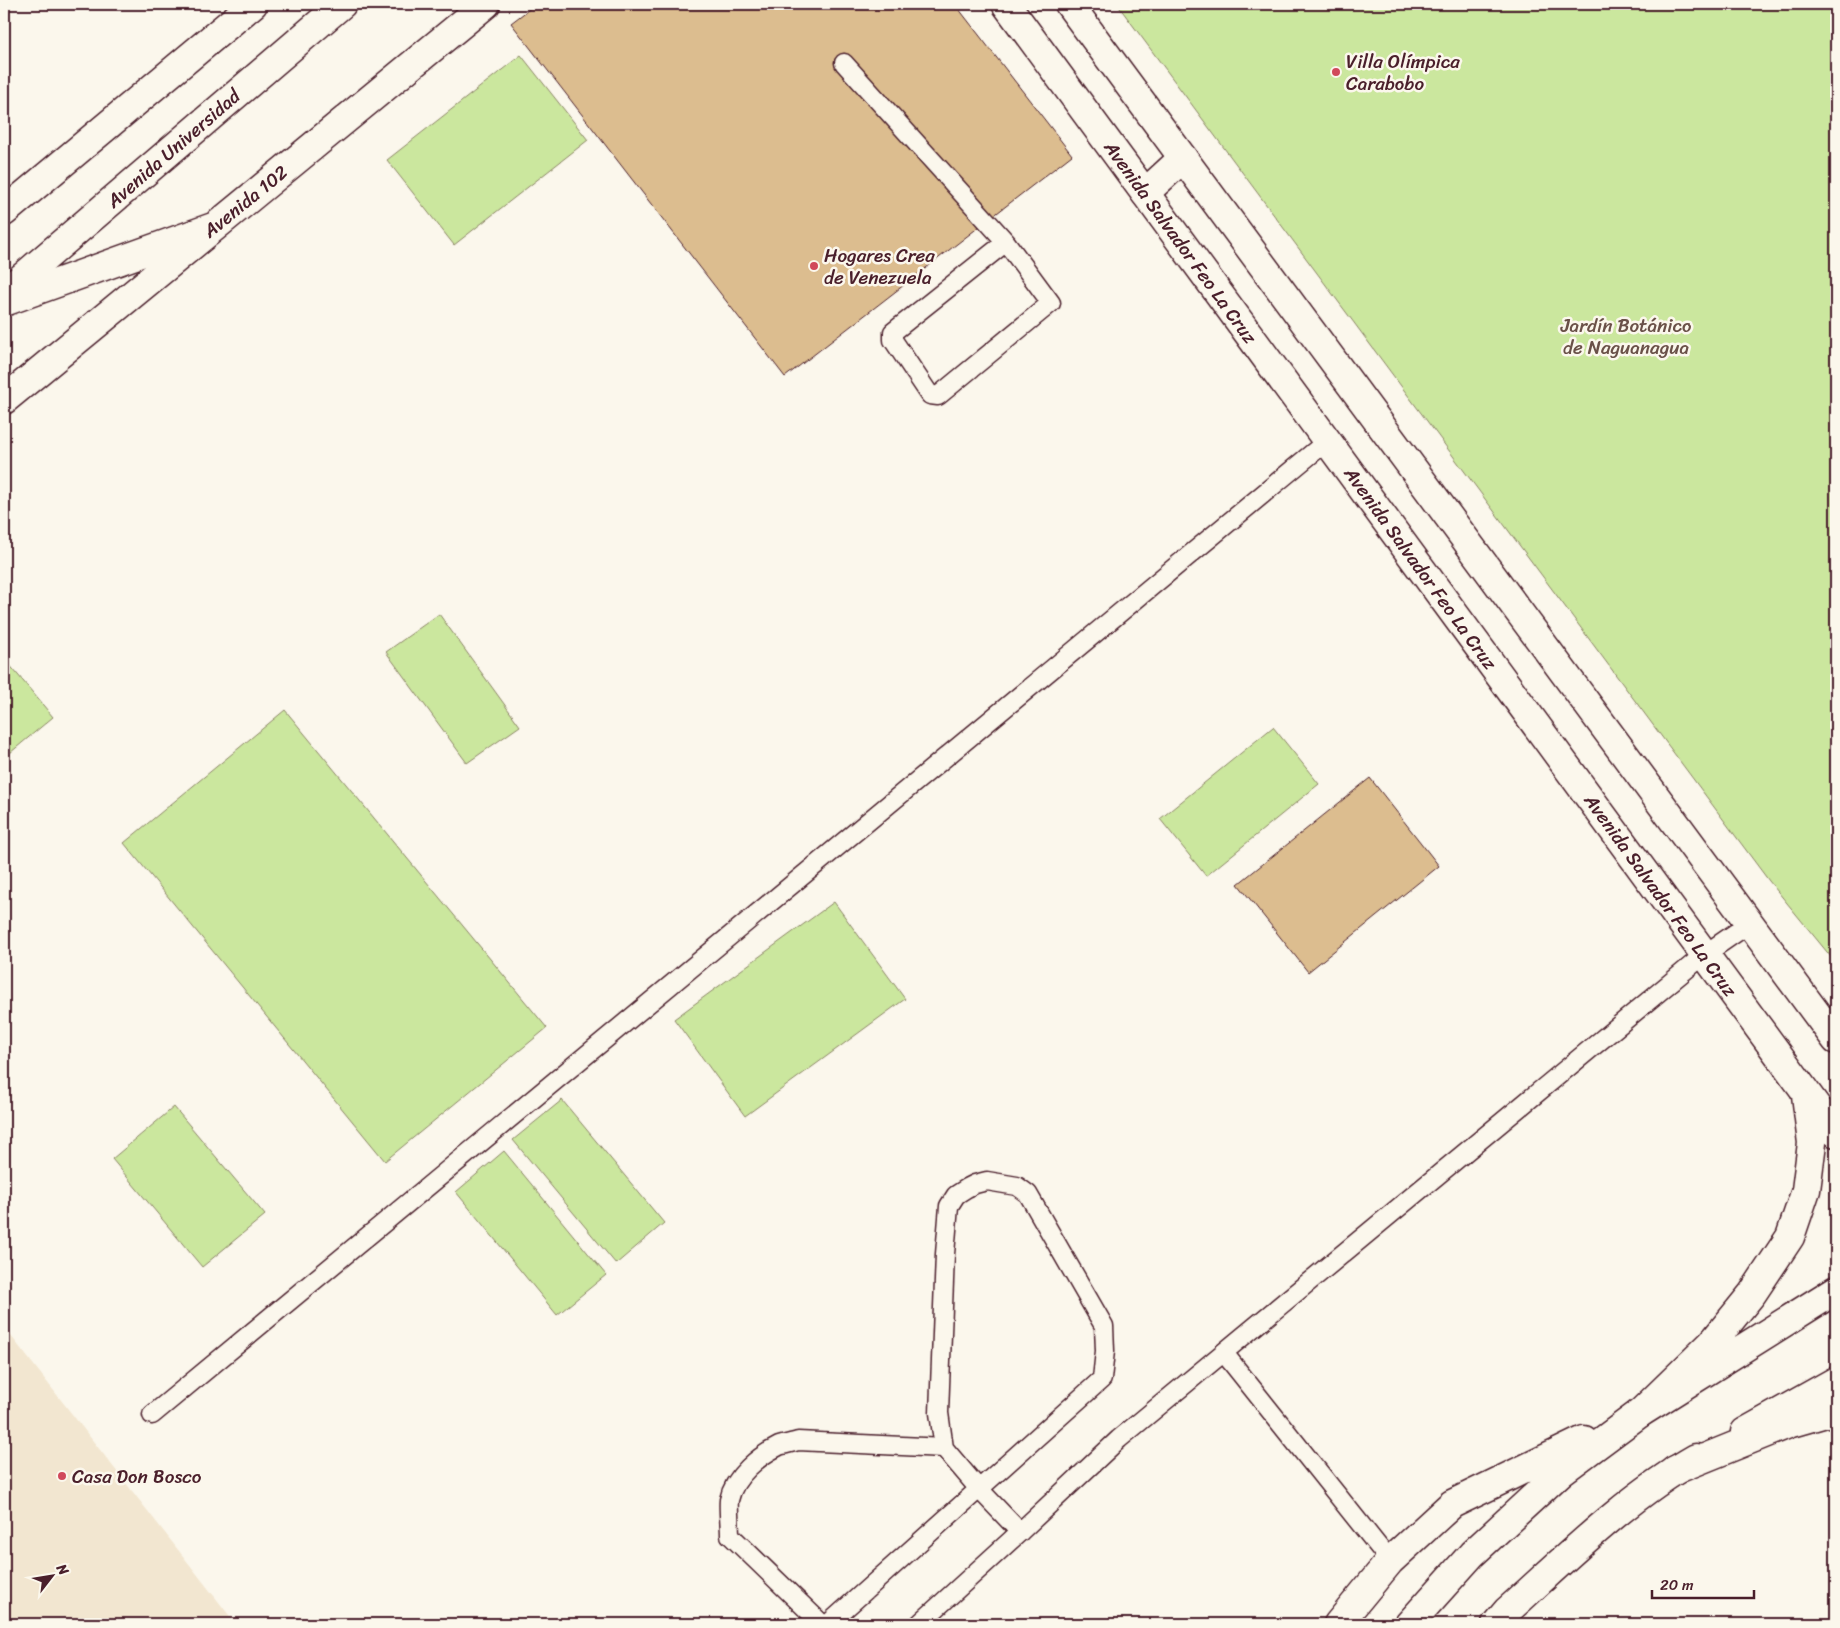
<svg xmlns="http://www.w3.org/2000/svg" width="1840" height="1628" font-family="Sriracha,sans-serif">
  <rect width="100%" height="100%" fill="#fbf7ec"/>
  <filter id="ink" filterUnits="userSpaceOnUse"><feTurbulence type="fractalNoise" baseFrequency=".02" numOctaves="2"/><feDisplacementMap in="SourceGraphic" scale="10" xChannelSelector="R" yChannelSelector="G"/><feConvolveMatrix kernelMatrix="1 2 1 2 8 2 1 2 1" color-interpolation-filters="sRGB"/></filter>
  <g filter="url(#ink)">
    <!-- built -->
    <path fill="#f2e6d0" d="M4 1327 236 1624H4Z"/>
    <!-- green -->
    <g fill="#cbe79e" stroke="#8a8364">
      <path d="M1117 4H1836V963L1769 881Z"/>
      <path d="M521 55 588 140 454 245 387 160Z"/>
      <path d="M439 614 520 726 467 763 386 652Z"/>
      <path d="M8 663 53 717 4 758V667Z"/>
      <path d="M285 710 547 1028 385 1161 124 843Z"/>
      <path d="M1273 727 1319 784 1206 876 1160 819Z"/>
      <path d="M834 902 905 999 745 1116 674 1019Z"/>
      <path d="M562 1100 664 1223 616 1264 513 1140Z"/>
      <path d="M174 1107 265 1215 202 1267 112 1159Z"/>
      <path d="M504 1151 606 1275 557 1315 456 1192Z"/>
    </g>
    <!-- building -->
    <g fill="#dcbd8f" stroke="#4a1f2b">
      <path d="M536 4H955L1072 155 785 377 511 23Z"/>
      <path d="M1370 778 1439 866 1308 972 1238 884Z"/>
    </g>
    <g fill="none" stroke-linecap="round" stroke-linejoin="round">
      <!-- service casing -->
      <g stroke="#4a1f2b" stroke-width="21">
        <g id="service">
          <path d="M844 63 1006 242 1051 303 938 396 930 395 893 340V332L1006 242"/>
          <path d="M1224 1353 1390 1561"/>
          <path d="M152 1415 1327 441"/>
          <path d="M822 1624 730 1535C730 1526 728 1508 729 1500 734 1476 759 1456 779 1446 785 1444 792 1443 798 1441L944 1448"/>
          <path d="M828 1624 1102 1379 1105 1351 1104 1326 1028 1194 1017 1186 987 1181 975 1184 967 1188 956 1195 949 1206 945 1254 939 1413 944 1448 978 1488 1020 1532"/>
          <path d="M919 1624 1020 1532 1119 1439 1705 954 1750 923"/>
        </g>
      </g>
      <!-- minor casing -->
      <g stroke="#4a1f2b" stroke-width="31">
        <g id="minor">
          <path d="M4 400 486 4"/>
          <path d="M1745 1432 1836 1381"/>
          <path d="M1338 1624 1390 1561 1452 1504 1584 1440"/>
          <path d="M1409 1624 1472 1554 1562 1471 1640 1413 1836 1290"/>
          <path d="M1496 1624 1507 1611C1566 1558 1627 1497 1696 1458"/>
        </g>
      </g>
      <!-- tertiary casing -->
      <g stroke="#4a1f2b" stroke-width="31">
        <g id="tertiary">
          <path d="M1006 4 1836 1133"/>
          <path d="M1069 4 1836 1040"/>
          <path d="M1145 193 1183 158"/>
          <path d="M1640 1413 1712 1343 1752 1294 1790 1237 1806 1190 1812 1143 1806 1095"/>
          <path d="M1675 1470 1791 1423 1836 1410"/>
        </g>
      </g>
      <!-- secondary casing -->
      <g stroke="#4a1f2b" stroke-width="31">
        <g id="secondary">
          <path d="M4 212 253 4"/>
          <path d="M4 293 342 4"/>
          <path d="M4 302 213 227"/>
        </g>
      </g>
      <!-- service -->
      <use href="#service" stroke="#fbf7ec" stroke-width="18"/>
      <!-- minor -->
      <use href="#minor" stroke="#fbf7ec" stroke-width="28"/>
      <!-- tertiary -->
      <use href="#tertiary" stroke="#fbf7ec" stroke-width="28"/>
      <!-- secondary -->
      <use href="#secondary" stroke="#fbf7ec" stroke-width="28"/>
    </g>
  </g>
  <!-- markers -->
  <g fill="#d1495b" stroke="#fbf7ec" stroke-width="2">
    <circle cx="1336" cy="72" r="5"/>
    <circle cx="814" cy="266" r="5"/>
    <circle cx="62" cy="1476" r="5"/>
  </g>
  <g text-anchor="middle" stroke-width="5" stroke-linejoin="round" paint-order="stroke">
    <!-- poi labels -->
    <g font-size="19" fill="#4a1f2b" stroke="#fbf7ec" text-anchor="start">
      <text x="1346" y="68">Villa Olímpica<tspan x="1346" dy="22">Carabobo</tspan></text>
      <text x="824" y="262">Hogares Crea<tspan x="824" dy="22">de Venezuela</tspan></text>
      <text x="72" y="1483">Casa Don Bosco</text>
    </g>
    <!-- street labels -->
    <g font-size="19" fill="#4a1f2b" stroke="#fbf7ec">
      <text transform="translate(173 148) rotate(-41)" y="7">Avenida Universidad</text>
      <text transform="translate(245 201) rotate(-39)" y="7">Avenida 102</text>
      <text transform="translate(1181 242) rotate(54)" y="7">Avenida Salvador Feo La Cruz</text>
      <text transform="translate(1421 568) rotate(54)" y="7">Avenida Salvador Feo La Cruz</text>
      <text transform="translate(1661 895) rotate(54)" y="7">Avenida Salvador Feo La Cruz</text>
    </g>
    <!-- park labels -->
    <g font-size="19" fill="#6a5148" stroke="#fbf7ec">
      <text x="1626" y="332">Jardín Botánico<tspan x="1626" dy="22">de Naguanagua</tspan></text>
    </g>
  </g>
  <!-- margin -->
  <rect width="1840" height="1628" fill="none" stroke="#fbf7ec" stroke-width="20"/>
  <rect x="10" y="10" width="1820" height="1608" fill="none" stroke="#4a1f2b" stroke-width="2" filter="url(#ink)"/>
  <!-- north arrow -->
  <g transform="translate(52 1576) rotate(59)" stroke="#fbf7ec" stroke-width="4" paint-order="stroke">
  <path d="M0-4L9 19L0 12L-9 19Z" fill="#4a1f2b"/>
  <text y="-8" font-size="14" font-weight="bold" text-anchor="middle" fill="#4a1f2b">N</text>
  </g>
  <!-- scale -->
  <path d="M1652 1590v8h102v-8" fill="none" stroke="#4a1f2b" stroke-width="2.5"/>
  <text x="1660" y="1590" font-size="15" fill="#4a1f2b" stroke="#fbf7ec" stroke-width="4" paint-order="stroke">20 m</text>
</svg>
